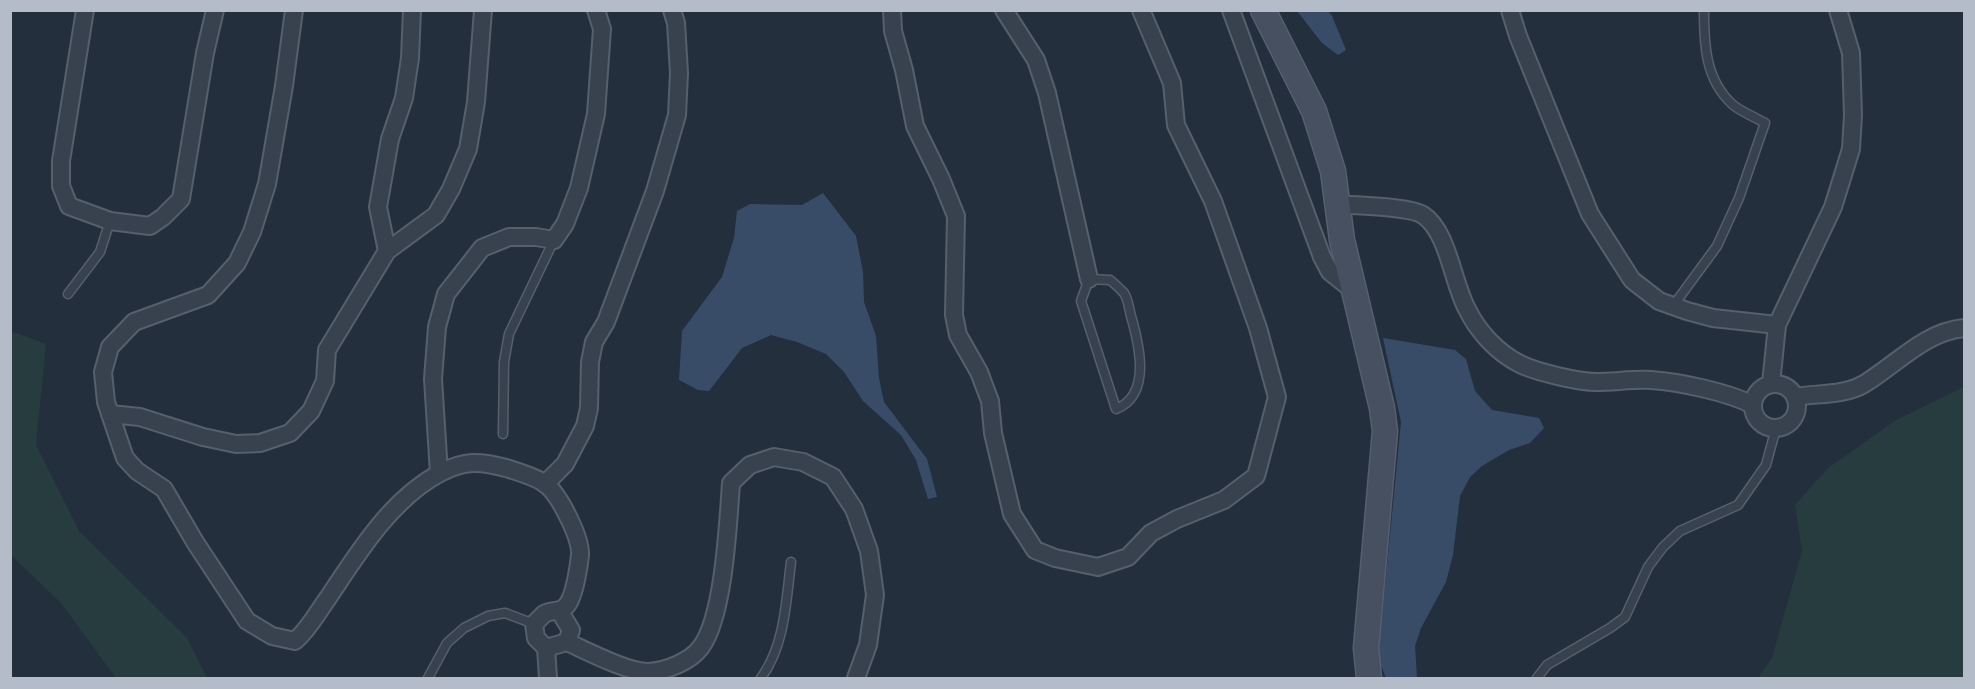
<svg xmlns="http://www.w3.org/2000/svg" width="1975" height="689" font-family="'Fira Sans Condensed',sans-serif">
  <rect width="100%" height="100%" fill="#242f3e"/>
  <!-- green -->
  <g fill="#263c3f">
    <path d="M14 332 46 344 36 445 79 531 187 638 207 678H116L61 603 11 555 10 336Z"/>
    <path d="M1964 387V678H1758L1772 658 1802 551 1795 505 1828 468 1896 420Z"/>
  </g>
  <!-- water -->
  <g fill="#394c67">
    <path d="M1297 11H1328L1332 16 1346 50 1338 55 1322 43Z"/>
    <path d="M823 193 856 236 863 272 864 302 876 336 879 378 884 402 927 459 937 497 928 499 916 460 901 435 863 401 844 372 826 354 797 342 771 335 742 348 709 391 698 390 679 380 682 331 722 277 734 238 737 211 750 204 802 205Z"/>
    <path d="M1383 338 1455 350 1466 359 1475 391 1492 410 1539 418 1544 428 1530 443 1509 450 1482 466 1470 477 1460 496 1453 555 1446 582 1421 628 1415 646 1417 678H1386L1378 658 1401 422Z"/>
  </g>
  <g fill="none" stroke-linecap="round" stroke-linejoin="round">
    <!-- lane casing -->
    <g stroke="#565f6c" stroke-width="11">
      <g id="lane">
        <path d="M1089 279 1110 280C1115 284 1120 289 1124 293 1128 299 1129 309 1131 316 1139 344 1152 395 1116 409L1081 301Z"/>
        <path d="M68 294 100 252 110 221"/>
        <path d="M1673 306 1717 246 1739 198 1765 123C1755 117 1741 112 1732 104 1705 79 1704 44 1704 10"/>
        <path d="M503 434 504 362 509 334 554 240"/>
        <path d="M428 678 447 643 464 628 488 616 505 613 534 624"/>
        <path d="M761 678C785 645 786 602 791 562"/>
        <path d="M1537 678 1547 665 1610 628 1625 617 1648 567 1663 547 1680 531 1738 505 1766 465 1776 428"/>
      </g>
    </g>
    <!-- street casing -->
    <g stroke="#565f6c" stroke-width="20">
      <g id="street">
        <path d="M85 10 61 161V186L69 206 110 221 150 226 163 217 181 199 205 53 215 10"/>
        <path d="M294 10 284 86 267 184 252 232 237 263 208 295 134 322 110 347 103 372 106 402 125 458 137 471 164 489 195 542 247 621 272 636 295 641C309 629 317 613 328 598 358 553 391 499 440 473 465 460 480 461 506 468 519 472 533 476 544 483 559 493 581 538 580 555 579 566 575 590 570 600 564 614 553 609 544 614 541 617 537 621 534 624L536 638 546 648 548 678"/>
        <path d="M892 10 893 31 904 70 915 126 941 179 956 216 954 315 958 335 979 372 990 401 993 433 1012 514 1035 550 1055 558 1098 567 1128 557 1151 533 1177 519 1224 500 1256 476 1277 397 1258 328 1213 201 1176 125 1172 83 1141 10"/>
        <path d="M1004 10 1036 60 1047 93 1089 279"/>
        <path d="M1231 10 1322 257 1330 272 1354 291"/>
        <path d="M1510 10 1518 36 1590 214 1632 280 1659 301 1687 311 1713 318 1777 325"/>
        <path d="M1337 204C1356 206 1409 206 1423 215 1448 231 1453 284 1467 309 1478 332 1498 353 1520 364 1536 372 1578 382 1596 382 1614 382 1633 379 1651 380 1680 382 1727 392 1753 405"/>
        <path d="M387 251 436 215 451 189 468 149 476 102 483 10"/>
        <circle cx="1775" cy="406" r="22"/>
        <path d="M1771 384 1777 325 1833 207 1851 149 1853 115 1851 53 1838 10"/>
        <path d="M1795 397C1818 393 1843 396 1864 384 1897 364 1924 332 1964 328"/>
        <path d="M110 414 140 417 203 437 236 444 260 443 290 433 311 411 325 381 327 350 387 251 378 207 390 139 404 98 410 58 412 10"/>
        <path d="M439 473 433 379 437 327 446 294 482 248 509 237H536L554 240 565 224 579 188 596 114 602 29 596 10"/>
        <path d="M545 484 565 464 585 426 589 408 590 362 594 342 606 322 655 191 677 115 679 73 676 23 672 10"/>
        <path d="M560 612 571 630 567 642"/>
        <path d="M546 648 567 642C587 651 627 672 648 672 666 671 690 662 701 647 724 616 728 524 731 483L750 465 774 457 803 462 833 477 854 509 869 551 875 595 868 645 856 678"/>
      </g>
    </g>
    <!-- secondary casing -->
    <g stroke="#565f6c" stroke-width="27">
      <path id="secondary" d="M1263 10 1314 111 1333 171 1342 240 1382 408 1385 431 1366 648 1369 678"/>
    </g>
    <!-- lane -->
    <use href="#lane" stroke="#38414e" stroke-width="8"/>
    <!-- street -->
    <use href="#street" stroke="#38414e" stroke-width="16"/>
    <!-- secondary -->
    <use href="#secondary" stroke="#465061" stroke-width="24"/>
  </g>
  <!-- border -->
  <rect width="1975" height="689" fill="none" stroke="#b4bcc9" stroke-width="24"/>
</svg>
